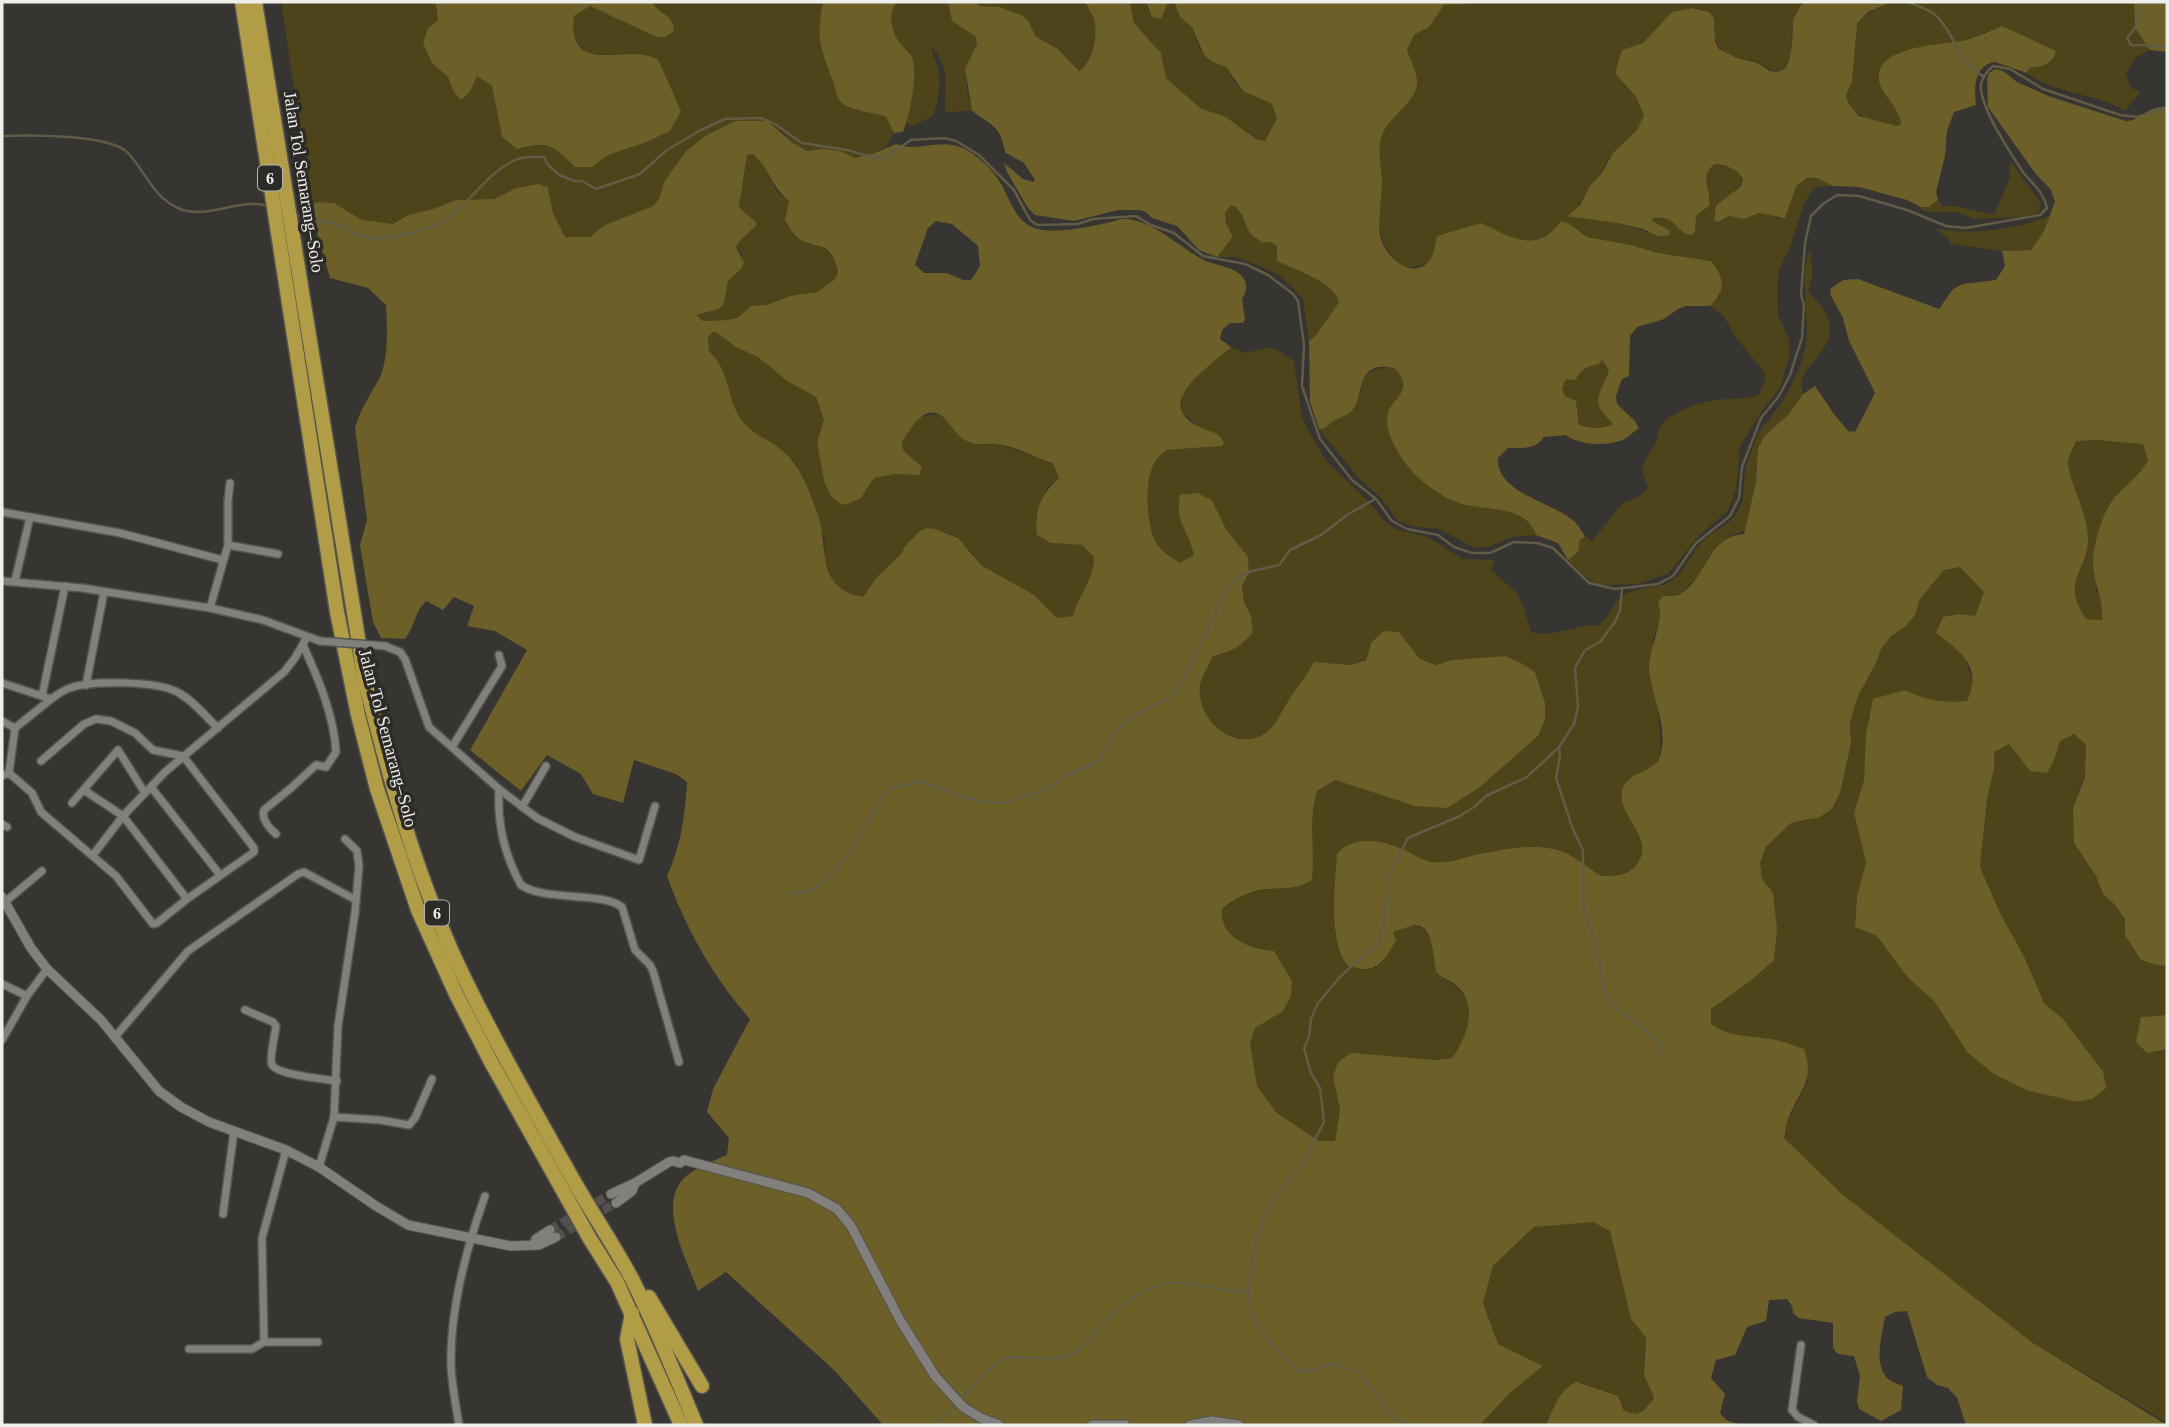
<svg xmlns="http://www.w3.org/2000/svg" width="2169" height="1427" font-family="Georgia,serif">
  <rect width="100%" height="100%" fill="#363531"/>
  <!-- green -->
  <g fill="#4d441a">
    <path d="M281 2H433L436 5 438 20 428 28 432 63 448 77 453 91 461 100 470 92 477 76 492 86 502 137 517 149C550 141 551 144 575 167H591L608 155 647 142 670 131 677 100 667 83 658 59 586 53C574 42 573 32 574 16L590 6 652 35 668 37 674 31C673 11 658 16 653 2H823C814 56 826 67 855 110L871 111 886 117 894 133 886 147 872 154 855 158 840 151 824 149 808 151 793 143 781 131 735 121 707 136 686 151 664 182 659 200 653 206 605 225 590 237H565L553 213 548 188H516L494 199 456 200 433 209 408 215 393 224 362 220 334 203 320 202 312 204Z"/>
    <path d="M897 2H948L952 21 975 36 977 44C962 77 964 75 972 111L945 112C944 85 952 72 932 47 932 56 936 61 938 69 942 85 938 101 933 116L912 126 906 123C909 103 916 82 913 62 912 53 905 50 900 44 892 32 887 13 897 2Z"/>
    <path d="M975 2H1085C1088 8 1094 16 1095 23 1097 39 1092 61 1079 71L1058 49 1036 37 1029 22 1000 7 979 6Z"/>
    <path d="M1130 2H1146L1148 10 1174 2 1180 17 1192 27 1200 49 1211 61 1226 66 1236 84 1243 91 1272 104 1277 119 1266 141 1257 139 1226 117 1200 108 1166 78 1161 53 1134 23Z"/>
    <path d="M1473 2H1803C1799 8 1794 15 1793 21 1790 40 1796 61 1778 72 1769 71 1765 65 1757 62 1736 56 1710 55 1715 26L1701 9 1692 8 1672 12 1643 43 1622 50 1623 83 1636 97 1644 115 1637 130 1608 160 1595 182 1589 187 1575 211 1580 218C1594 218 1636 225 1648 233L1655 225 1652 221 1653 218C1669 215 1674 223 1684 233L1695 228 1696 216C1725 202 1692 178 1715 164L1731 168 1742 176C1742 191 1726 195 1716 205L1714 221 1718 222 1729 216 1744 219 1759 213 1773 214 1780 219 1796 186 1803 179 1817 178 1833 186 1816 187 1810 193 1804 204 1790 247 1780 268 1777 284 1778 315 1789 340V357L1780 388 1764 408 1740 446 1736 490 1728 511 1700 534 1669 573 1637 584 1598 585 1584 576 1568 560 1578 552 1580 540 1585 536 1592 541 1623 503 1638 497 1645 491 1648 486C1638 469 1643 462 1654 447 1658 440 1657 432 1661 426 1670 412 1700 402 1716 400 1731 398 1744 400 1759 395L1765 380 1764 372 1735 336 1723 315 1710 306 1720 296 1711 261 1658 253 1631 245 1587 237 1568 223 1561 221C1547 240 1522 248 1502 233L1434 252C1430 263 1425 265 1414 267 1403 269 1399 264 1392 256 1373 234 1381 211 1382 184 1382 168 1377 152 1382 136 1387 120 1407 97 1417 82L1407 50 1414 35 1429 27 1444 5 1469 4Z"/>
    <path d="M1891 2H2134L2135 28 2150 50 2135 58 2126 73 2130 87 2140 92 2125 111C2094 92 2056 95 2027 73L2029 68 2047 65 2053 60 2002 26 1965 40 1899 52 1890 99 1899 112 1901 124 1897 127C1876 118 1854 122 1846 96 1848 88 1852 82 1853 74 1855 31 1847 20 1891 2Z"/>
    <path d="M753 154 765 165 777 192 789 201 801 239C823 246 833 249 838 273L834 280 817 292 790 296 767 305 751 306 737 318 728 320 703 321 696 315 719 309 724 303 728 281 741 269 742 254 736 247 740 240 753 230 739 207 747 155Z"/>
    <path d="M2010 161 2038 199 2041 206 2038 213 2019 217 1975 219 1958 212H1929L1921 209V207H1929L1938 200 1942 206H1954L1994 215 2010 178Z"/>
    <path d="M1231 206H1235L1242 215 1250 234 1263 243 1271 242 1277 246V261C1296 270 1334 282 1339 302L1316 335 1309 341 1303 299 1282 277 1267 269 1235 257H1217L1222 249 1229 243 1225 212Z"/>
    <path d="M2050 216 2043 233 2031 250 2002 251 1951 244 1947 237 1934 228C1969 236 2016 229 2050 216Z"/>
    <path d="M1811 250 1812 276 1808 291C1815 299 1824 308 1828 318 1840 354 1792 365 1803 394L1789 414 1765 435 1758 448 1756 482 1745 531 1731 535 1708 557 1703 571 1680 594 1664 596 1659 624 1653 639 1661 750 1655 766 1640 773V836C1649 866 1628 876 1601 876 1587 868 1576 856 1560 850 1542 844 1495 849 1476 855 1462 859 1449 863 1434 862 1420 861 1407 851 1394 846L1336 873C1336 900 1329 942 1347 965 1380 978 1387 961 1393 932 1399 930 1408 926 1415 925 1431 925 1439 966 1443 978 1480 997 1472 1029 1452 1058L1421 1060 1333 1077 1340 1109 1335 1141H1319L1277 1113 1257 1086 1249 1043 1255 1028 1283 1010 1274 951C1249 949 1219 938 1222 908 1241 894 1259 889 1282 888L1311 822 1312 806 1317 791 1335 780 1415 806 1480 787 1538 736 1545 720V703L1535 672 1521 663 1505 656 1452 660 1436 665 1420 659 1399 632 1371 643 1366 659 1351 665 1314 662C1306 677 1295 689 1287 703 1281 713 1278 723 1269 730 1238 756 1196 721 1200 686 1201 676 1209 664 1213 656L1229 652 1251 616 1244 602 1242 586 1249 572 1248 557 1226 529 1212 500 1182 526 1191 540 1194 555 1180 564C1171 557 1162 552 1156 542 1146 525 1144 479 1155 462 1157 458 1162 454 1165 450L1222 446 1224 443 1223 438 1199 427 1182 412V393L1196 375 1231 347 1246 353 1266 348 1276 349 1294 361 1302 418 1307 428 1326 461 1366 499 1384 520 1395 529 1428 537 1463 559 1495 560 1491 570 1516 592 1524 608 1531 632C1552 639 1574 624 1597 626 1610 620 1612 602 1624 595 1635 587 1655 590 1669 582 1684 573 1688 559 1699 545 1710 531 1729 527 1738 511 1745 498 1743 487 1745 474 1747 460 1754 442 1761 429 1766 422 1773 415 1778 408 1790 391 1802 366 1806 345 1810 320 1798 269 1811 250Z"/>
    <path d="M712 332H716L736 347 758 357 787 381 816 397 824 420 817 442 820 458 866 492 873 478 895 474 919 475 916 461 903 450 902 442 918 417 936 414 944 417 954 431 981 445 998 444 1053 463 1059 478 1046 489 1051 543 1082 545 1094 557C1094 580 1080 595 1073 617L1057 618 1034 595 981 565 970 550 951 534 927 528 905 546 903 553 877 577 863 598 844 592 831 580 824 558 825 541 796 464 784 451 755 434 743 422 734 408 715 358 709 351 708 339Z"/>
    <path d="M1602 360 1609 370 1601 388 1602 412 1613 424C1601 430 1591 428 1579 425L1576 401 1565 396 1562 389 1566 379 1578 378 1585 368 1599 364Z"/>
    <path d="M1390 367C1415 378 1399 398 1388 412L1452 501C1478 506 1526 506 1536 535L1512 537 1488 547 1475 548 1439 529 1417 527 1398 521 1382 499 1356 475 1319 429C1326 428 1327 426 1333 421 1339 417 1348 415 1353 410 1369 388 1352 371 1390 367Z"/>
    <path d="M2076 440 2128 441 2144 444 2148 460 2140 474 2116 497 2096 589 2103 604V620L2086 619C2059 579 2090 571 2088 536 2087 511 2067 479 2068 461 2069 455 2074 446 2076 440Z"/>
    <path d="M1961 567 1984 592 1975 617 1959 614 1936 633 1964 654 1974 687 1968 701C1945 703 1925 700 1905 690L1868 716 1864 780 1854 813 1866 862 1857 896 1855 927 1877 936 1907 977 1934 1001 1994 1074 2026 1090 2077 1102 2103 1071 2063 1019 2044 1003 2024 956 2000 913 1980 867 1987 799 1994 769V751L2009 744 2030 771 2055 758 2060 741 2074 734 2086 745 2087 761 2085 777 2078 791 2074 843 2096 876 2103 894 2115 905 2125 919V935L2157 965 2167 966V1015L2141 1017 2148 1052 2167 1049V1423L2033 1343 1842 1194 1784 1138 1786 1134 1785 1126 1808 1081 1772 1039C1749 1038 1731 1036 1711 1024V1009L1763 971 1777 928 1773 894 1762 879 1760 863 1766 847 1791 823 1809 820 1834 808 1840 793 1851 745 1850 724 1859 694 1875 665 1881 649 1891 636 1905 627 1915 615 1920 599 1944 570Z"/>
    <path d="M1572 1222H1593L1610 1231 1631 1319 1646 1338 1644 1361 1647 1383 1654 1398 1643 1411 1636 1414 1624 1411 1622 1403 1547 1423 1546 1425H1480L1510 1393 1543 1366 1498 1344 1483 1303 1493 1266 1534 1227Z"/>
  </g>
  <!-- forest -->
  <g fill="#6c5f28" fill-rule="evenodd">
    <path d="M433 2H653C658 16 673 11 674 31 667 38 662 39 652 35L590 6 574 16C569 65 603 54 636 54 643 54 651 57 658 59L681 111 670 131 647 142 608 155 592 167H575C551 144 550 141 517 149L502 137 492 86 477 76 470 92 461 100 453 91 448 77 432 63 423 43 428 28 438 20 436 5Z"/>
    <path d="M823 2H897C887 13 892 32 900 43 904 49 911 53 913 60 917 79 910 114 903 132L894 133 886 117C874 112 848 111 840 101 836 96 835 86 833 81 820 47 816 39 823 2Z"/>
    <path d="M948 2H975L979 6 1000 7 1023 16 1029 22 1036 37 1058 49 1079 71C1092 62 1097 39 1095 23 1094 16 1088 8 1085 2H1130L1134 23 1161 53 1166 78 1200 108 1226 117 1256 139 1265 141 1277 119 1272 104 1243 91 1226 67 1211 61 1204 55 1192 27 1180 17 1174 2 1167 4 1161 19 1152 17 1146 2H1473L1469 4 1444 5 1429 27 1414 35 1407 50C1410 59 1416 71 1417 80 1419 100 1390 116 1383 133 1376 148 1382 166 1382 181 1382 198 1378 216 1380 234 1382 254 1411 282 1429 261 1435 254 1435 244 1437 236L1481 223C1511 237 1536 255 1561 221L1568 223 1587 237 1631 245 1658 253 1711 261C1725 278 1726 291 1710 306H1686L1678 309 1664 319 1637 327 1630 336 1629 376 1622 379 1616 396 1617 404 1635 421 1639 428C1633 432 1627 439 1620 441 1605 446 1578 445 1566 435L1544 437C1535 450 1522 448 1508 448L1498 458C1496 494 1554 502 1575 522 1579 526 1582 532 1585 536L1580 540 1578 552 1568 560 1558 543 1536 535C1524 501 1477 513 1451 500 1439 494 1421 482 1412 471 1403 461 1391 443 1388 429 1387 426 1387 417 1388 413 1392 399 1409 394 1401 376 1398 371 1394 367 1388 367 1354 364 1366 397 1351 412 1346 416 1338 418 1332 422 1327 427 1326 428 1319 429L1310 402 1309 341 1316 335 1339 302C1334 282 1296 270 1277 261V246L1271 242 1263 243 1250 234 1242 215 1235 206H1231L1225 212 1226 223 1233 237 1217 257 1199 250 1177 226 1152 218 1146 212 1139 210H1118L1074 221 1035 215 1028 208 1007 172 1004 163 1023 179 1033 182 1035 180 1024 163 1006 153C1003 147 1003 141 1000 135 995 124 981 118 972 111L965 69 977 44 975 36 952 21ZM1602 360 1609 370C1606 382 1593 397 1601 410 1604 415 1609 419 1613 424 1601 430 1591 428 1579 425L1576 401 1565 396 1562 389 1566 379 1575 380 1585 368 1599 364Z"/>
    <path d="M1803 2H1891L1868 12 1857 24 1852 81 1846 96 1849 104 1859 116 1897 126 1901 124C1898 104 1881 95 1879 80 1874 45 1944 45 1966 40 1978 36 1990 31 2002 26L2056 51C2052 66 2043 66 2029 68L2027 73 1995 62C1974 65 1974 88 1976 105L1954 112 1947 131 1945 156 1936 192 1938 200 1929 207H1921L1907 200 1859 187 1833 186 1817 178H1807L1796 186 1785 218 1759 213 1744 219 1729 216 1718 222 1714 221 1716 205 1740 187 1743 180C1740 170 1726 165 1715 164 1698 175 1712 191 1709 206L1696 216 1695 232 1692 235C1674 233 1677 214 1653 218L1652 221 1670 231 1669 235C1656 239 1651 231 1639 228 1615 221 1591 220 1568 216L1580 205 1589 187 1601 174 1613 153 1637 130 1644 115 1636 97 1615 73 1622 50 1643 43 1672 12 1692 8 1709 12 1714 18 1715 42 1719 49 1735 57 1758 63 1770 71 1778 72 1785 68 1789 61 1792 45 1793 19Z"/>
    <path d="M2134 2H2167V52L2150 50 2135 28Z"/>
    <path d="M1995 69 2003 71 2017 82 2051 97 2126 121C2143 120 2145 106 2167 107V966L2157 965 2141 960 2125 935V919L2115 905 2103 894 2096 876 2074 843 2073 808 2085 777 2086 745 2074 734 2060 741 2055 758 2047 773 2030 771 2009 744 1994 752V769L1987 799 1980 867 2000 913 2024 956 2044 1003 2063 1019 2092 1057 2103 1071 2106 1088 2092 1099 2077 1102 2026 1090 1994 1074 1968 1053 1934 1001 1907 977 1877 936 1855 927 1857 896 1866 862 1854 813 1864 780 1866 733 1873 699 1905 690C1925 700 1945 703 1967 701 1983 667 1961 652 1936 633L1943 617 1959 614 1975 616 1984 592 1960 567 1944 570 1920 599 1915 615 1905 627 1891 636 1881 649 1875 665 1859 694 1854 709 1850 724 1851 744 1840 793 1833 808 1820 817 1791 823 1766 847 1760 863 1762 879 1773 893 1777 928 1774 960 1753 979 1711 1009V1024C1731 1037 1748 1036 1771 1039 1782 1041 1793 1045 1804 1049 1816 1082 1797 1093 1787 1122 1785 1128 1786 1133 1784 1138L1842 1194 2033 1343 2167 1425H1966L1957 1398 1948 1388 1937 1385 1927 1377 1907 1311 1895 1312 1885 1317C1882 1335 1873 1364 1888 1379 1891 1382 1899 1384 1903 1386L1901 1410 1881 1421 1859 1409 1857 1401 1860 1376 1854 1356 1838 1354 1833 1348V1323L1799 1318 1793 1313 1792 1306 1787 1299 1769 1300 1766 1321 1747 1327 1735 1355 1716 1360 1711 1378 1725 1394 1720 1413 1726 1420 1740 1425H1546C1554 1409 1558 1391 1576 1382L1618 1396 1624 1411 1636 1414 1643 1411 1654 1398 1644 1375 1646 1338 1631 1319 1610 1231 1593 1222 1534 1227 1493 1266 1483 1303 1498 1344 1543 1366 1510 1393 1480 1425H883L834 1370 726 1272 698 1291C687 1261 657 1205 684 1178 695 1168 713 1161 727 1155L729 1138 707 1112 713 1089 750 1019C713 977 686 929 667 876 681 846 685 815 687 782L676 774 634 760 623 803 593 794 581 774 547 755 521 791 470 750 527 650 495 631 467 626 474 606 454 597 443 610 426 601C415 611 415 626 405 639L381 638 373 622 360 545 367 520 355 428C360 409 371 394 380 377 389 356 387 327 386 305L368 288 330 278 318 236 312 204 320 202 334 203 362 220 393 224 408 215 433 209 456 200 494 199 516 188 539 184 548 188 553 213 565 237H590L605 225 653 206 659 199 664 182 686 151 707 135 735 121H767L793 143 807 151 824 149 840 151 855 158 872 154 896 144C922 154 944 133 973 154 981 160 990 168 996 176 1009 193 1012 218 1032 227 1050 236 1092 226 1111 222 1117 221 1121 218 1127 219 1156 222 1181 249 1206 261 1218 266 1237 267 1244 279 1248 286 1246 293 1242 299L1245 320 1243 323H1230L1222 330 1220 339 1231 347C1211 366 1148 404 1202 428 1211 432 1221 433 1224 443L1222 446 1166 450C1162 454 1157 458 1155 462 1144 479 1146 525 1156 542 1162 552 1171 557 1180 563L1194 555C1188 528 1175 525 1180 495L1197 493 1212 500 1226 529 1248 557 1249 572 1242 586 1244 602 1251 616 1253 632C1241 647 1231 652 1213 656 1209 665 1201 677 1200 686 1196 722 1239 756 1269 730 1278 722 1281 712 1287 703 1295 689 1306 677 1314 662L1351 665 1366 660 1371 643 1383 631 1399 632 1420 659 1436 665 1452 660 1505 656 1521 663 1535 672 1545 703V720L1538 736 1480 787 1447 808 1415 806 1335 780 1317 791C1308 820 1315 850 1312 880 1296 890 1287 887 1269 889 1250 890 1237 898 1222 908 1219 938 1249 949 1274 951L1292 981 1291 996 1283 1011 1255 1028 1250 1043 1257 1086 1277 1113 1319 1141H1335L1340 1109 1333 1077 1338 1062 1351 1053 1436 1060 1452 1058C1467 1037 1479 1006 1456 985 1451 981 1443 978 1437 973 1432 960 1435 925 1415 925 1409 926 1400 930 1393 932L1396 940C1383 964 1375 976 1347 965 1328 941 1335 883 1337 854 1352 835 1382 840 1402 849 1412 853 1422 861 1432 862 1450 864 1464 857 1480 854 1505 849 1529 844 1555 849 1573 853 1586 867 1601 876 1615 876 1632 875 1639 861 1653 835 1617 816 1622 791 1626 771 1654 774 1660 756 1669 728 1652 698 1649 670 1648 649 1666 619 1658 602L1663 596C1668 596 1676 596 1680 594 1708 578 1706 537 1744 534L1756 482 1758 448 1765 435 1789 414 1803 394 1815 386 1834 414 1848 431 1855 432 1875 393 1849 341 1843 318 1831 296 1830 289 1843 280 1858 279 1939 309 1953 289 1963 284 1996 280 2005 266 2002 251 2031 250 2043 233 2055 202 2051 190 2035 173 1988 107 1987 79 1989 73ZM753 154C771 170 771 187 789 201L785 220C788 225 791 231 795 235 813 253 830 234 838 273L834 280 817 292 790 296 767 305 751 306 737 318 728 320 703 321 696 315 719 309 724 303 728 281 741 269 744 262 736 247C741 237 751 233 757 224 752 216 745 215 739 207L747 155ZM936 221 952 224 978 246 980 266 971 280H963L947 273H924L915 265 928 228ZM713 332H716L736 347 758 357 787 381 816 397 824 420 817 442 824 481 831 496 838 502 845 505 861 498 874 478 895 474 919 475 922 467 903 450 902 442C911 428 927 399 946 420 953 428 958 438 969 442 978 446 987 443 996 444 1015 446 1035 458 1053 463L1059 478C1041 494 1034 511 1037 535L1051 543 1082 545 1094 557C1094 579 1079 595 1073 616L1057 618 1034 595 981 565 958 538 935 529 927 528 920 531 905 546 902 553 877 577 863 597C814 588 830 548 817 512 809 491 800 465 783 451 770 440 755 436 744 423 728 404 730 378 716 359 714 356 711 354 709 351L708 338ZM2095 440 2143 444 2148 460C2140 475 2128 484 2116 496 2102 512 2094 541 2093 562 2093 582 2104 600 2102 620L2086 619C2059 579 2090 571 2088 536 2087 511 2068 480 2068 461 2069 455 2074 447 2076 441Z"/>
    <path d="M2167 1015V1049L2147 1053 2136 1042 2141 1017Z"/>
  </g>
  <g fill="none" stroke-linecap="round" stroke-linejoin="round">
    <!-- stream -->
    <g stroke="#615c46" stroke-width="2.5">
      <path d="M1908 2C1916 6 1927 8 1934 14 1954 30 1958 64 1983 76"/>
      <path d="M2144 2 2135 28 2127 38 2131 45 2167 46"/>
      <path d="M2 136C28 135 111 134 128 153 145 171 153 197 178 208 206 221 239 197 268 206"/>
      <path d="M294 214 345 227C367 246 398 237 423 229 429 227 437 226 443 222 469 205 485 175 513 161 523 156 533 157 544 157L547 164 559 175 574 181H582L596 189 640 174 667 150 699 131 725 119 761 118 775 124 802 143 847 150 876 158H884L911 140 944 138 956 141 979 155 1014 190 1030 220 1037 225 1078 224 1093 219 1136 216 1151 225 1174 233 1203 256 1245 264 1268 275 1293 294 1298 301 1304 345 1302 386 1320 439 1352 480 1376 499 1392 521 1407 529 1438 535 1454 547 1472 553H1490L1514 542 1537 543 1553 548 1589 583 1615 589 1658 584 1673 576 1696 543 1730 516 1739 498 1742 467 1761 418 1779 396 1790 375 1802 338 1804 305 1801 295 1805 243 1811 216 1823 204 1837 195 1859 196 1907 210 1946 226 1966 228 2040 215 2047 208C2044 192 2032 184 2023 172 2011 154 1978 105 1981 84 1983 76 1987 71 1993 66L2010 69 2043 89 2120 115 2138 117 2167 107"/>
      <path d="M1559 747 1560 756 1556 778 1572 827 1583 850V906L1597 948 1604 991 1613 1005 1654 1037 1662 1051 1663 1059"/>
      <path d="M789 893C840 897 862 820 889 789L919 781 967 798 992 803 1008 802 1048 788 1063 777 1099 761 1116 730 1139 713 1170 697 1181 685 1229 584C1242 571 1262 569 1279 565L1290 550 1321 535 1347 515 1375 499"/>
      <path d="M960 1399C971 1388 992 1361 1008 1358 1027 1354 1054 1364 1072 1354 1085 1346 1096 1332 1106 1320 1121 1305 1143 1289 1165 1284 1194 1277 1220 1296 1249 1290"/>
      <path d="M936 1425 955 1404"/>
      <path d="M1405 1425 1395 1418 1358 1372 1333 1364 1308 1371H1300L1293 1366 1268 1340 1251 1315 1249 1290 1256 1239 1266 1212 1284 1185 1301 1166 1324 1122 1320 1088 1311 1073 1304 1048 1309 1037 1311 1019 1318 1003 1340 977 1361 957 1377 947 1385 920 1387 878 1408 838 1460 816 1474 807 1486 796 1527 777 1559 747 1574 724 1578 707 1575 668 1585 650 1600 642 1615 622 1620 610 1622 589"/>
    </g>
    <!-- tertiary-tunnel -->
    <g stroke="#52514d" stroke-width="9" stroke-dasharray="9 4.5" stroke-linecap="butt">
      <path d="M550 1230 611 1194"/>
      <path d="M556 1237 616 1203"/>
    </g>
    <!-- minor casing -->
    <g stroke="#545350" stroke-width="10">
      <g id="minor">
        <path d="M2 512 120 533 223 560"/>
        <path d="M228 545 278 554"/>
        <path d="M2 581 82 588 210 608 263 620 320 641"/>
        <path d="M15 581 30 517"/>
        <path d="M210 608 228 545V501L230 483"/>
        <path d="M385 646 400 652 405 659 429 727 499 789 537 818 575 837 639 860 655 806"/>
        <path d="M2 683 51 699 15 728 2 721"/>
        <path d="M86 685 104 592"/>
        <path d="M42 696 65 586"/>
        <path d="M51 699C57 695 63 690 70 688 92 680 157 681 177 692 193 700 205 716 218 728"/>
        <path d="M452 747 502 666 499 655"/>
        <path d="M9 773 32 793 41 812 116 876 153 924 157 923 187 899 254 852V848L183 756 153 750 135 733 111 721 96 719 84 724 41 761"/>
        <path d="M2 776 9 773 15 728"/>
        <path d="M151 787 220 875"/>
        <path d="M499 789C497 822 505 856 521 885 546 902 601 891 622 907L635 950 650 965 653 971 679 1062"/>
        <path d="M84 790 123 816 187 899"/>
        <path d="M72 803 118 750 145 793"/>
        <path d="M522 807 546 766"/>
        <path d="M2 824 7 827"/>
        <path d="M276 834C269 828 261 819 264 810L291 788 316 765 326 767 336 752C334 715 318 678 303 645"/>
        <path d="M93 855 123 816 165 772 284 672 295 658 307 637"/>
        <path d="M5 902 42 871"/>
        <path d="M2 984 27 996 47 969"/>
        <path d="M245 1010 273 1022 276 1026C275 1034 269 1059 272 1065 278 1075 324 1079 337 1081"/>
        <path d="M115 1037 188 951 298 874 304 872 356 900"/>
        <path d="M2 1040 27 996"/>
        <path d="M334 1117 380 1120 409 1125 415 1118 432 1079"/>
        <path d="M319 1167 334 1117 338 1026 355 913 359 866 357 851 345 839"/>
        <path d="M223 1214 234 1131"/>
        <path d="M264 1342H318"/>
        <path d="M1801 1345 1792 1410 1798 1417 1814 1425"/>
        <path d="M189 1349H252L264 1342 262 1238 286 1150"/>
        <path d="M459 1425C456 1406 452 1386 451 1366 450 1309 466 1249 485 1196"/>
      </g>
    </g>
    <!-- tertiary casing -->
    <g stroke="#545350" stroke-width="11">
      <g id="tertiary">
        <path d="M2 897 31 948 47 969 101 1020 159 1091 181 1107 209 1122 286 1150 319 1167 376 1206 408 1225 511 1246 539 1245 556 1237"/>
        <path d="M611 1194 635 1183 669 1162 673 1161 680 1163 684 1160 808 1193 837 1209 851 1226 900 1320 935 1376 963 1407 981 1418 999 1425"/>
        <path d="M616 1203 632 1191 635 1183"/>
        <path d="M534 1244 536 1239 550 1230"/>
        <path d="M1092 1425H1125"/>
        <path d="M1190 1425 1212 1421 1239 1425"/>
      </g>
    </g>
    <!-- motorway casing -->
    <g stroke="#545350" stroke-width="17">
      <g id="motorway">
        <path d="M242 2 337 612 358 715 377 789 418 910 456 994 491 1062 590 1239 617 1282 681 1425"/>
        <path d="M255 2 365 681C388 773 414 867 453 954 489 1032 533 1108 575 1183 594 1216 615 1247 632 1279 656 1327 676 1376 696 1425"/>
        <path d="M649 1297 702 1386"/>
        <path d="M632 1313 627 1339 645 1425"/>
      </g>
    </g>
    <!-- minor -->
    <use href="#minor" stroke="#81807c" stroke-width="7"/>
    <!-- tertiary -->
    <use href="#tertiary" stroke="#81807c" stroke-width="9"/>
    <!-- motorway -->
    <use href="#motorway" stroke="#b19d46" stroke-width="14"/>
    <!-- minor-bridge casing -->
    <g stroke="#545350" stroke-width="10" stroke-linecap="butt">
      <path id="minor-bridge" d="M320 641 385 646"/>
    </g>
    <!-- minor-bridge -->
    <use href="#minor-bridge" stroke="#81807c" stroke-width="7"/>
  </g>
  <g text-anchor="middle" stroke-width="7" stroke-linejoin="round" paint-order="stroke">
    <!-- shield labels -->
    <g fill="#2c2b28" stroke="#b4b4b0" stroke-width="2">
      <rect x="258" y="165.5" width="24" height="25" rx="5"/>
      <rect x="425" y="900.5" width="24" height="25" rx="5"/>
    </g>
    <g font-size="16" font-weight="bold" fill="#eeeeeb">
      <text x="270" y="184">6</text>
      <text x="437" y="919">6</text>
    </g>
    <!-- street labels -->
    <g font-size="18" fill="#eeeeeb" stroke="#2c2b28">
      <text transform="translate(304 182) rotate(81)" y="6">Jalan Tol Semarang–Solo</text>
      <text transform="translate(388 738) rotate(75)" y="6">Jalan Tol Semarang–Solo</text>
    </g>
  </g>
  <!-- border -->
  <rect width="2169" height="1427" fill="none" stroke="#eeeeeb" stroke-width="7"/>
</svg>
